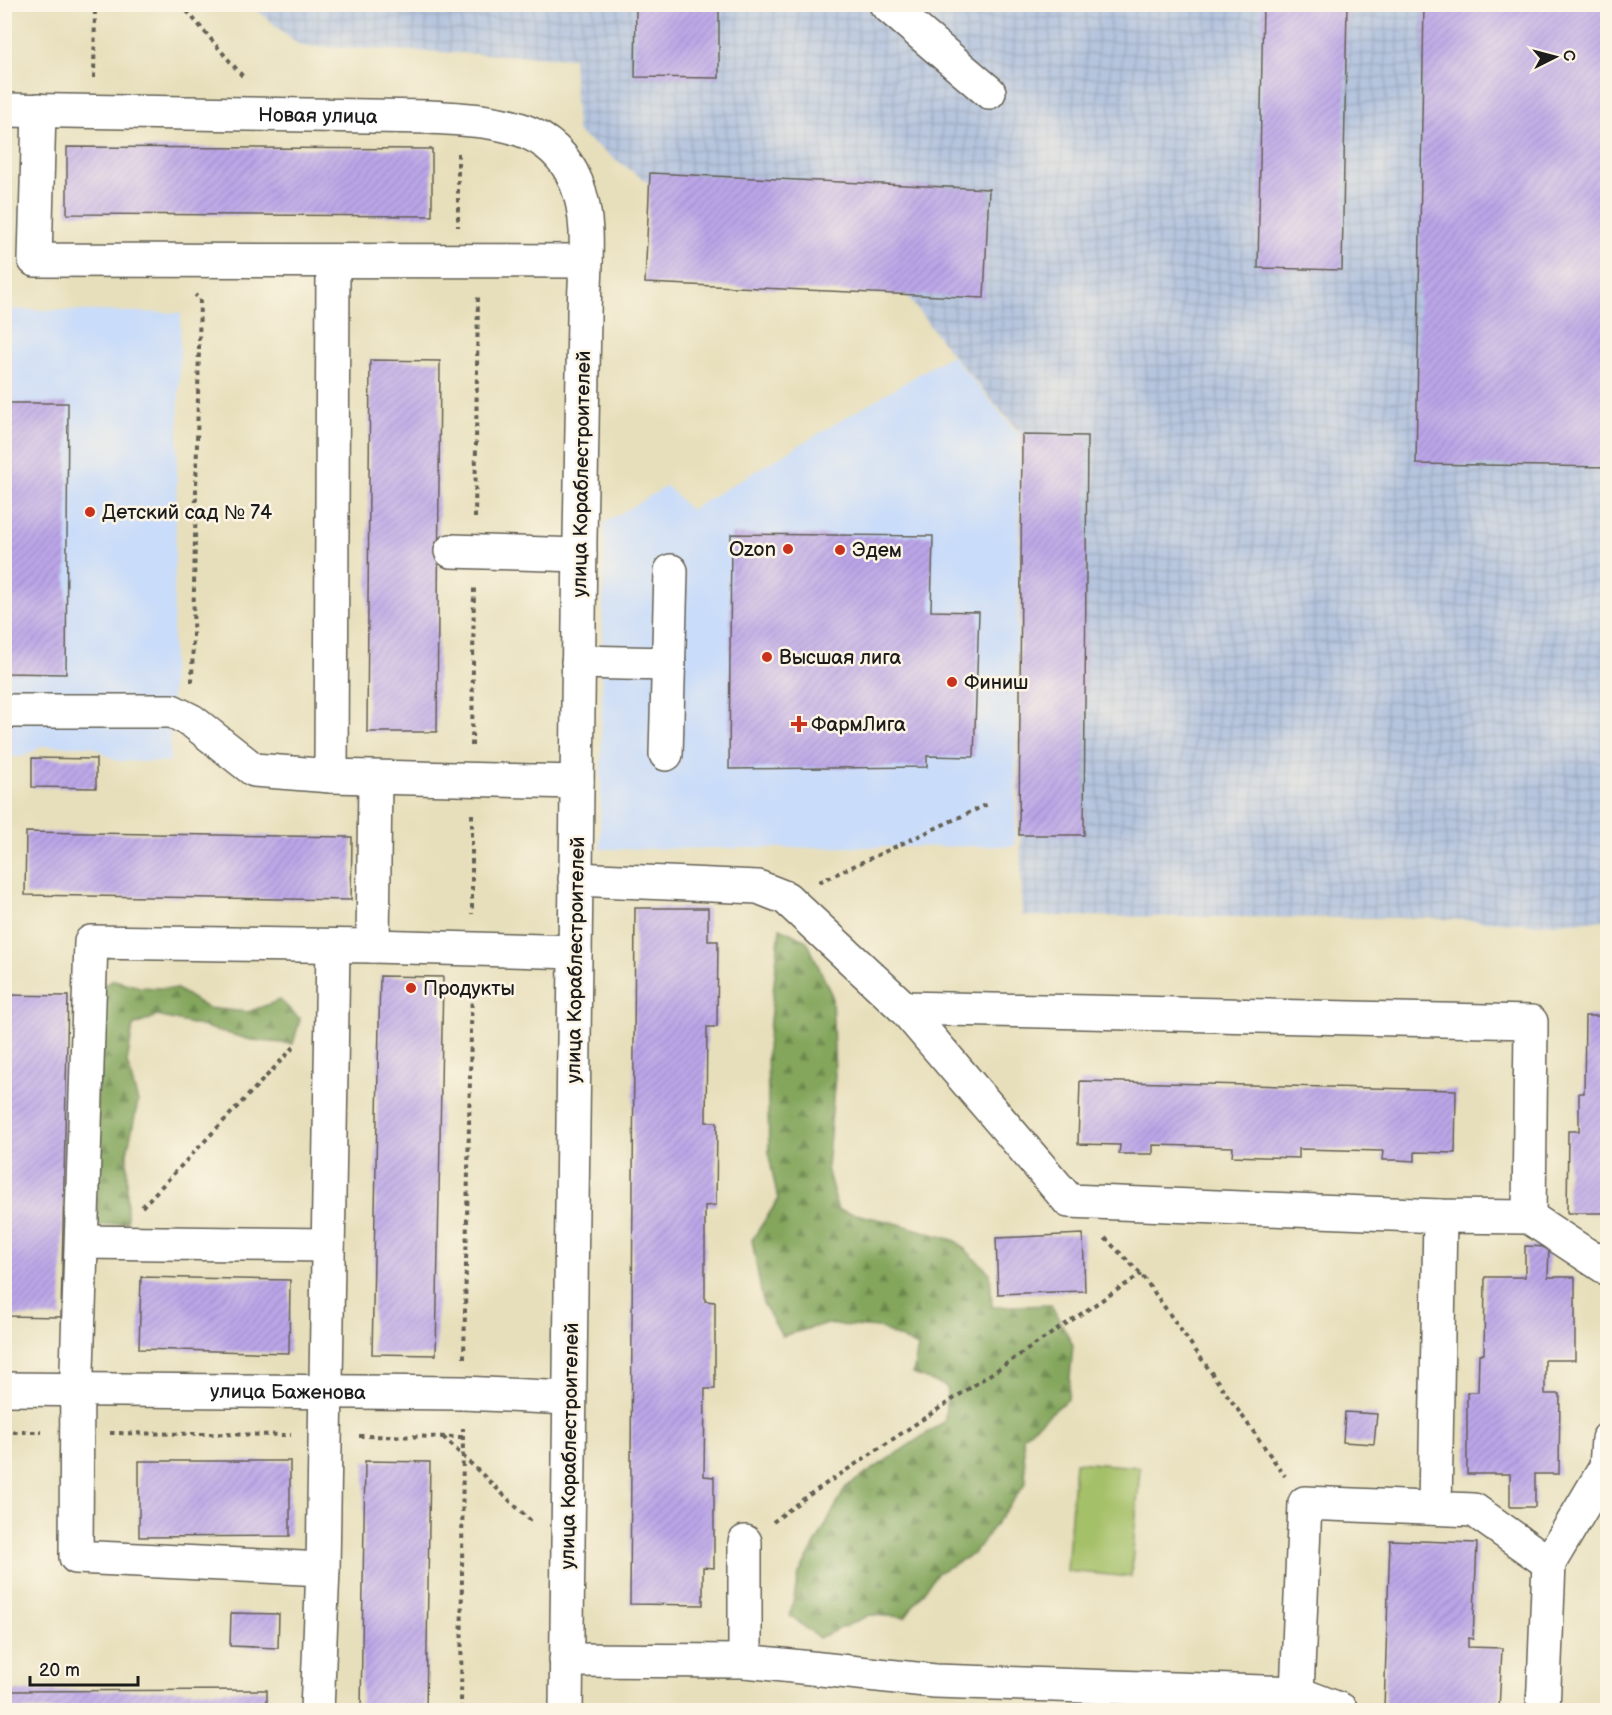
<svg xmlns="http://www.w3.org/2000/svg" width="1612" height="1715" font-family="'Balsamiq Sans',sans-serif">
  <defs>
    <pattern id="industrial-grid" width="8" height="8" patternUnits="userSpaceOnUse" patternTransform="scale(1.5)"><rect width="8" height="8" fill="#b6c5de"/><path d="M0 4h8M4 0v8" fill="none" stroke="#9ca9be"/></pattern>
    <pattern id="forest-firs" width="22" height="20" patternUnits="userSpaceOnUse" patternTransform="scale(1.5)"><rect width="22" height="20" fill="#83a65c"/><path d="M5 1l3.5 6h-7zM16 11l3.5 6h-7z" fill="#6a864b"/></pattern>
    <pattern id="building-hatch" width="6" height="6" patternUnits="userSpaceOnUse" patternTransform="scale(1.5)"><rect width="6" height="6" fill="#bba6e8"/><path d="M-1 1l2-2M0 6l6-6M5 7l2-2" fill="none" stroke="#a08ec6"/></pattern>
  </defs>
  <rect width="100%" height="100%" fill="#fcf5e5"/>
  <filter id="ink" filterUnits="userSpaceOnUse"><feTurbulence type="fractalNoise" baseFrequency=".0167" numOctaves="2"/><feDisplacementMap in="SourceGraphic" scale="12" xChannelSelector="R" yChannelSelector="G"/><feConvolveMatrix kernelMatrix="1 2 1 2 8 2 1 2 1" color-interpolation-filters="sRGB"/></filter>
  <filter id="wash" filterUnits="userSpaceOnUse"><feTurbulence type="fractalNoise" baseFrequency=".008" numOctaves="4" result="noise"/><feDisplacementMap in="SourceGraphic" scale="24" xChannelSelector="R" yChannelSelector="G"/><feGaussianBlur stdDeviation="1.35" result="paint"/><feColorMatrix in="noise" values="0 0 0 0 0 0 0 0 0 0 0 0 0 0 0 0 0 1.4 0 .05"/><feComposite in="paint" operator="in"/></filter>
  <g filter="url(#wash)">
    <rect width="100%" height="100%" fill="#e7dfbb"/>
    <!-- built -->
    <g fill="#c9dcf9">
      <path d="M5 309 181 313 170 762 117 761 92 746H42L23 757H5Z"/>
      <path d="M951 355 1020 436 1015 846 600 849 604 523 667 486 690 510Z"/>
    </g>
    <!-- industrial -->
    <path fill="url(#industrial-grid)" d="M251 5H1607V920L1536 924 1426 918 1022 916 1019 767 1022 435 951 353 906 295 645 283 650 184 577 132 573 58 300 46Z"/>
    <!-- forest -->
    <g fill="url(#forest-firs)" stroke="#50613c" stroke-width="1.5">
      <path d="M780 928 807 941 832 996 835 1076 827 1168 838 1210 899 1224 956 1241 990 1273 992 1307 1051 1305 1073 1345 1068 1399 1023 1436 1026 1483 973 1554 937 1573 905 1617 870 1615 819 1638 790 1616 799 1574 846 1487 945 1421 947 1387 913 1374 918 1347 879 1328 825 1324 782 1336 763 1303 752 1240 778 1200 769 1156 767 1048Z"/>
      <path d="M114 980 140 987 177 989 207 1008 248 1012 280 1000 300 1019 293 1044 251 1040 201 1026 157 1016 133 1026 127 1063 138 1102 127 1153V1222L97 1226 96 989Z"/>
    </g>
    <!-- park -->
    <path fill="#a4c067" stroke="#606e42" stroke-width="1.5" d="M1075 1462 1140 1467 1131 1577 1067 1571Z"/>
    <g id="blocks">
      <!-- building -->
      <g fill="url(#building-hatch)">
        <path d="M636 4H719V78L635 77Z"/>
        <path d="M1263 4H1347L1342 270 1258 268Z"/>
        <path d="M1424 4H1608V467L1416 464Z"/>
        <path d="M67 147 432 149V216L67 214Z"/>
        <path d="M650 173 989 189 984 298 645 283Z"/>
        <path d="M370 360 440 361 437 732H367Z"/>
        <path d="M4 403H68L66 674 4 673Z"/>
        <path d="M1022 435 1087 436 1084 835H1019Z"/>
        <path d="M731 534 933 536 931 611 979 612 974 757 927 756V767L729 769Z"/>
        <path d="M32 758 96 759V788L32 787Z"/>
        <path d="M26 832 352 837 351 900 25 895Z"/>
        <path d="M635 908H708V941H718L717 1027H707L706 1122H717L716 1205 705 1206V1301L715 1302V1389H705L704 1476 714 1477V1568L703 1567V1605L630 1604Z"/>
        <path d="M380 976 443 977 436 1355 372 1354Z"/>
        <path d="M4 995 68 996 61 1317 4 1316Z"/>
        <path d="M1585 1016H1608V1213H1567L1568 1131H1579V1093H1584Z"/>
        <path d="M1080 1081 1456 1090 1455 1153 1415 1152V1161L1397 1160H1382L1383 1151 1299 1149V1158L1262 1157 1232 1156 1233 1147 1153 1145V1154H1119L1120 1145 1078 1144Z"/>
        <path d="M1083 1234 1085 1291 998 1294 996 1238Z"/>
        <path d="M1525 1246 1549 1247 1548 1277H1575V1360H1545V1394H1560L1559 1474H1535V1507H1510V1474H1467V1392H1478L1479 1354H1484L1485 1277H1525Z"/>
        <path d="M141 1277 290 1280 289 1353 139 1349Z"/>
        <path d="M1345 1412 1377 1414 1374 1444 1343 1442Z"/>
        <path d="M139 1461H290V1536L139 1537Z"/>
        <path d="M365 1461 430 1462 426 1710H361Z"/>
        <path d="M1390 1540 1477 1543 1473 1639 1468 1638V1647L1502 1648 1499 1710 1384 1708Z"/>
        <path d="M231 1613 279 1614 278 1648 230 1646Z"/>
        <path d="M267 1690V1710H4V1691Z"/>
      </g>
    </g>
  </g>
  <g filter="url(#ink)">
    <use href="#blocks" fill-opacity="0" stroke="#636054" stroke-width="1.5"/>
    <g fill="none" stroke-linecap="round" stroke-linejoin="round">
      <!-- minor casing -->
      <g stroke="#636054" stroke-width="36">
        <g id="minor">
          <path d="M886 4 989 92"/>
          <path id="s1" d="M4 110 430 117C487 121 551 120 576 182 593 223 584 273 584 317 582 391 581 465 580 539 575 930 571 1320 566 1710"/>
          <path d="M39 110 35 260 586 261"/>
          <path d="M333 261 331 776 577 782"/>
          <path d="M451 551 580 555"/>
          <path d="M578 662 669 664"/>
          <path d="M9 711H172L192 721 254 770 331 776"/>
          <path d="M666 754 671 571"/>
          <path d="M575 879 758 887 786 898 904 1008 1069 1201 1440 1216 1529 1217 1608 1269"/>
          <path d="M373 946 375 778"/>
          <path d="M904 1008 1531 1022 1529 1217"/>
          <path d="M82 1242 328 1245"/>
          <path id="s2" d="M4 1389 463 1393 569 1398"/>
          <path d="M1435 1508 1440 1216"/>
          <path d="M323 1569 76 1557 77 1370 91 942 373 946 575 952"/>
          <path d="M566 1660 745 1661 935 1681 1297 1693 1341 1710"/>
          <path d="M745 1661V1542"/>
          <path d="M1297 1693 1305 1503 1474 1510 1549 1563"/>
          <path d="M317 1710 323 1569 333 946"/>
          <path d="M1543 1710 1549 1563 1606 1467 1608 1439"/>
        </g>
      </g>
      <!-- path -->
      <g stroke="#636054" stroke-width="4" stroke-dasharray="4.5 4.5" stroke-linecap="butt">
        <path d="M181 4 245 79"/>
        <path d="M4 18 14 4"/>
        <path d="M94 78 95 7"/>
        <path d="M458 153V227"/>
        <path d="M475 518 478 295"/>
        <path d="M192 682 200 299 195 295"/>
        <path d="M472 746 474 586"/>
        <path d="M472 814V914"/>
        <path d="M819 882 988 804"/>
        <path d="M142 1207 296 1045"/>
        <path d="M1105 1238 1141 1274 1285 1476"/>
        <path d="M464 1358 472 985"/>
        <path d="M4 1432H42"/>
        <path d="M110 1433 291 1435"/>
        <path d="M359 1436 463 1437"/>
        <path d="M443 1437 532 1522"/>
        <path d="M773 1522 806 1497 1141 1274"/>
        <path d="M461 1710 463 1428"/>
      </g>
      <!-- minor -->
      <use href="#minor" stroke="#fff" stroke-width="33"/>
    </g>
  </g>
  <!-- markers -->
  <g fill="#c8321e" stroke="#fcf5e5" stroke-width="2">
    <circle cx="90" cy="512" r="6"/>
    <circle cx="788" cy="549" r="6"/>
    <circle cx="840" cy="550" r="6"/>
    <circle cx="767" cy="657" r="6"/>
    <circle cx="952" cy="682" r="6"/>
    <path d="M796 715h6v6h6v6h-6v6h-6v-6h-6v-6h6z"/>
    <circle cx="411" cy="988" r="6"/>
  </g>
  <g text-anchor="middle" stroke-width="5" stroke-linejoin="round" paint-order="stroke">
    <!-- street labels -->
    <g font-size="20" fill="#1c1c1c" stroke="#fcf5e5">
      <text dy="7" stroke="none"><textPath href="#s1" startOffset="314">Новая улица</textPath></text>
      <text transform="translate(581 474) rotate(-89)" y="7">улица Кораблестроителей</text>
      <text transform="translate(575 960) rotate(-89)" y="7">улица Кораблестроителей</text>
      <text dy="7" stroke="none"><textPath href="#s2" startOffset="284">улица Баженова</textPath></text>
      <text transform="translate(569 1446) rotate(-89)" y="7">улица Кораблестроителей</text>
    </g>
    <!-- poi labels -->
    <g font-size="20" fill="#1c1c1c" stroke="#fcf5e5" text-anchor="start">
      <text x="102" y="519">Детский сад № 74</text>
      <text x="776" y="556" text-anchor="end">Ozon</text>
      <text x="852" y="557">Эдем</text>
      <text x="779" y="664">Высшая лига</text>
      <text x="964" y="689">Финиш</text>
      <text x="811" y="731">ФармЛига</text>
      <text x="423" y="995">Продукты</text>
    </g>
  </g>
  <!-- margin -->
  <rect width="1612" height="1715" fill="none" stroke="#fcf5e5" stroke-width="24"/>
  <!-- north arrow -->
  <g transform="translate(1555 57) rotate(84)" stroke="#fcf5e5" stroke-width="4.5" paint-order="stroke">
  <path d="M0-4.5L10 22L0 15L-10 22Z" fill="#1c1c1c"/>
  <text y="-9" font-size="16" font-weight="bold" text-anchor="middle" fill="#1c1c1c">С</text>
  </g>
  <!-- scale -->
  <path d="M30 1676v9h108v-9" fill="none" stroke="#1c1c1c" stroke-width="3"/>
  <text x="39" y="1676" font-size="18" fill="#1c1c1c" stroke="#fcf5e5" stroke-width="4.5" paint-order="stroke">20 m</text>
</svg>
